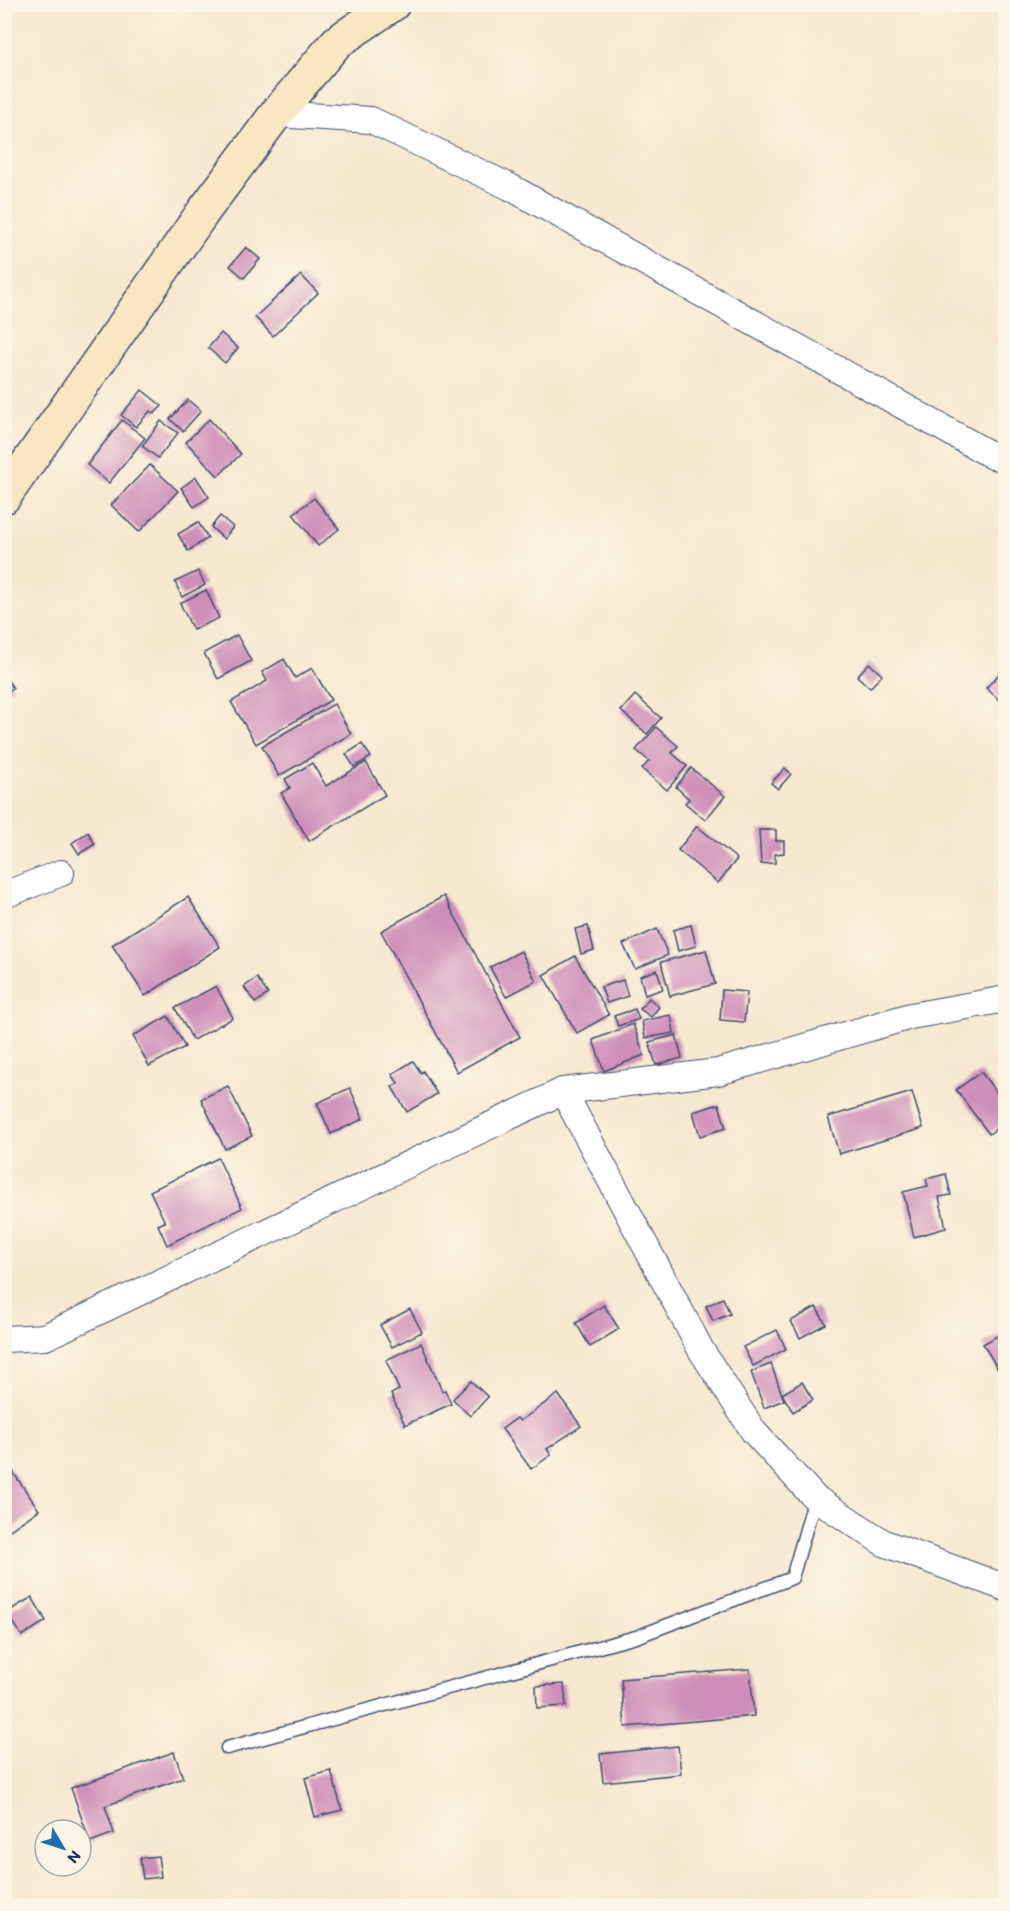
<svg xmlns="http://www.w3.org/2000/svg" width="1010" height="1911" font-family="Itim,sans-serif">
  <rect width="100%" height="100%" fill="#fcf5e5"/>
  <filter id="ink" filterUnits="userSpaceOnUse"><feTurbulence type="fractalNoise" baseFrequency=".0167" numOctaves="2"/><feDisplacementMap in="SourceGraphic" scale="12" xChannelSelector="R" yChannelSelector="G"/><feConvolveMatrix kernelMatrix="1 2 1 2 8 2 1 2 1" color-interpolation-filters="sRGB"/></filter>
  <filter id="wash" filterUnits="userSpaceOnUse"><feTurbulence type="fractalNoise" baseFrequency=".008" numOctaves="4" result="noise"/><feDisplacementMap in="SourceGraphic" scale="24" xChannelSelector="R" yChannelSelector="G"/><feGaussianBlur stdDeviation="1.35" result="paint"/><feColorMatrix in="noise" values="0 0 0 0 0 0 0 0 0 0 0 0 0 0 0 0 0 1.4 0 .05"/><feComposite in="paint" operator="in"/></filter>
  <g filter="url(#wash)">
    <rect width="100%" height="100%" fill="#f7e8d0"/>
    <g id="blocks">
      <!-- building -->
      <g fill="#ce8eb9">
        <path d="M246 247 260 259 244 278 230 266Z"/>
        <path d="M301 275 318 293 273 336 255 317Z"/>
        <path d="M221 333 238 348 225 363 208 348Z"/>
        <path d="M142 390 162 406 154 414 150 411 136 427 121 415Z"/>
        <path d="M188 400 201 411 183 431 170 419Z"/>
        <path d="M209 419 241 454 218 476 186 442Z"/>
        <path d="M122 420 145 438 109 483 87 465Z"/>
        <path d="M161 421 178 433 158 458 142 446Z"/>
        <path d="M150 465 178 491 139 532 111 505Z"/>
        <path d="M196 477 209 497 194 507 181 488Z"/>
        <path d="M314 498 339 529 318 546 293 514Z"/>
        <path d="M220 516 233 527 224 539 211 527Z"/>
        <path d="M198 522 208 538 188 551 178 534Z"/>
        <path d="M198 571 205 585 182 597 175 582Z"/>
        <path d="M206 590 219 618 193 630 180 603Z"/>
        <path d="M237 635 251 661 218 679 204 653Z"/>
        <path d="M284 659 295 678 312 668 331 700 256 744 231 702 267 681 262 672Z"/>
        <path d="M869 663 882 675 870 688 857 676Z"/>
        <path d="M1006 667V706L986 688Z"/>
        <path d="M4 675 13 688 4 694Z"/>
        <path d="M635 695 661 718 647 734 621 711Z"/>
        <path d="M334 704 351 734 279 776 262 746Z"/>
        <path d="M656 727 678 746 672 753 687 766 667 790 642 769 649 761 636 750Z"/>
        <path d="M362 744 371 757 354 767 346 754Z"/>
        <path d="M366 762 385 795 309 841 281 793 290 788 285 779 312 763 326 786Z"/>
        <path d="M691 768 725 796 705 820 685 803 689 799 676 787Z"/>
        <path d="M785 768 791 774 778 789 771 783Z"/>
        <path d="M697 826 737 859 718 883 678 850Z"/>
        <path d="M759 830H776V841H784V853L775 854V863L761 864Z"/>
        <path d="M88 832 95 844 79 854 72 843Z"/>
        <path d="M444 896 520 1037 457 1072 381 931Z"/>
        <path d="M188 897 220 947 145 996 112 945Z"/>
        <path d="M691 925 696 946 678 951 673 930Z"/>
        <path d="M588 926 594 950 581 954 575 929Z"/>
        <path d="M657 929 668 955 635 969 623 944Z"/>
        <path d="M706 950 715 984 670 996 661 962Z"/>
        <path d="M521 951 536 981 506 997 490 967Z"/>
        <path d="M575 956 609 1015 577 1033 543 975Z"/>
        <path d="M657 970 663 989 645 995 640 976Z"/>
        <path d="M257 978 268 994 255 1003 244 987Z"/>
        <path d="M623 980 628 996 607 1003 601 987Z"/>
        <path d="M216 986 233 1018 193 1040 175 1008Z"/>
        <path d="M722 990 747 992 744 1022 720 1020Z"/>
        <path d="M649 998 659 1007 651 1017 640 1009Z"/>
        <path d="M635 1009 639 1019 618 1026 614 1016Z"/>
        <path d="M671 1015 674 1033 645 1038 642 1021Z"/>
        <path d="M168 1016 185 1047 149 1066 133 1036Z"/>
        <path d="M633 1024 644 1055 604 1071 593 1040Z"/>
        <path d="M676 1035 682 1058 656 1065 649 1042Z"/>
        <path d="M413 1061 421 1073 423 1071 437 1094 407 1112 392 1087 398 1083 392 1074Z"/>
        <path d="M981 1072 1006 1105V1122L989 1134 956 1090Z"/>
        <path d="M228 1086 252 1136 225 1149 201 1099Z"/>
        <path d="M350 1088 363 1119 331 1134 317 1103Z"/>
        <path d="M912 1092 923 1128 839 1154 828 1117Z"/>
        <path d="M719 1104 726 1128 700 1136 693 1112Z"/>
        <path d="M218 1158 242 1208 167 1245 158 1225 165 1222 150 1191Z"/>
        <path d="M946 1174 951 1195 939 1197 946 1228 914 1237 903 1192 928 1186 926 1179Z"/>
        <path d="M723 1298 730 1314 713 1321 706 1306Z"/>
        <path d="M604 1305 619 1329 590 1347 576 1323Z"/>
        <path d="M816 1307 826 1324 800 1338 791 1321Z"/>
        <path d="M410 1309 422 1332 392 1347 380 1325Z"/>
        <path d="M777 1330 786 1349 753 1366 743 1347Z"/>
        <path d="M1006 1331V1383L983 1344Z"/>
        <path d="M421 1343 442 1391 445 1390 451 1404 405 1425 391 1394 399 1390 386 1360Z"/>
        <path d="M771 1364 784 1400 764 1408 751 1372Z"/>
        <path d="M471 1381 488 1397 470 1416 453 1399Z"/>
        <path d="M802 1382 813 1400 793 1412 782 1394Z"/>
        <path d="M558 1394 581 1426 547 1449 551 1455 531 1469 502 1429 517 1418 520 1421Z"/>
        <path d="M4 1459 39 1510 4 1534Z"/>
        <path d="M32 1597 46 1621 22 1636 7 1612Z"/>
        <path d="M750 1669 754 1716 625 1727 621 1679Z"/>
        <path d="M564 1684 566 1706 537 1708 536 1686Z"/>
        <path d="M678 1746 681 1774 603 1782 600 1754Z"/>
        <path d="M174 1752 183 1778 105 1806 114 1833 90 1842 71 1788Z"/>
        <path d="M331 1771 342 1810 315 1817 305 1778Z"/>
        <path d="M158 1856 161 1877 143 1879 140 1858Z"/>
      </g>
    </g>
  </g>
  <g filter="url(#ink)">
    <use href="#blocks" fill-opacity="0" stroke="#3c4b6f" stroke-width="1.5"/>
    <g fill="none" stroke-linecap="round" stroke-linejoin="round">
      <!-- lane casing -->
      <g stroke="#3c4b6f" stroke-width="15">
        <path id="lane" d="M227 1748 636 1637 792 1578 815 1498"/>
      </g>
      <!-- street casing -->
      <g stroke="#3c4b6f" stroke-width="28">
        <g id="street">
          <path d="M276 114 371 120 510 187 993 456 1006 459"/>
          <path d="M4 895 61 873"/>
          <path d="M563 1091 718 1072 911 1016 1006 999"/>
          <path d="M4 1339 45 1337 563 1091 701 1350 754 1432 815 1498 884 1543 1006 1588"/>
        </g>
      </g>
      <!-- secondary casing -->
      <g stroke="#3c4b6f" stroke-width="36">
        <path id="secondary" d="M4 497 203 212 276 114 337 42 393 4"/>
      </g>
      <!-- lane -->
      <use href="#lane" stroke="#fff" stroke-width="12"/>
      <!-- street -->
      <use href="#street" stroke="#fff" stroke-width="26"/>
      <!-- secondary -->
      <use href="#secondary" stroke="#f9e7c3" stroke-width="33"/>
    </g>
  </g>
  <!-- margin -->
  <rect width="1010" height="1911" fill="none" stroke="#fcf5e5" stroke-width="24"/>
  <!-- north arrow -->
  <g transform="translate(63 1848) rotate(129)"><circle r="28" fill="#fcf5e5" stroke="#a2a6af" stroke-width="1.5"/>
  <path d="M0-4.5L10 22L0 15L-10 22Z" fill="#1f6fb2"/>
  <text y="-9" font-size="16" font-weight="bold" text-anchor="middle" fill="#1b2f5e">N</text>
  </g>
</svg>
